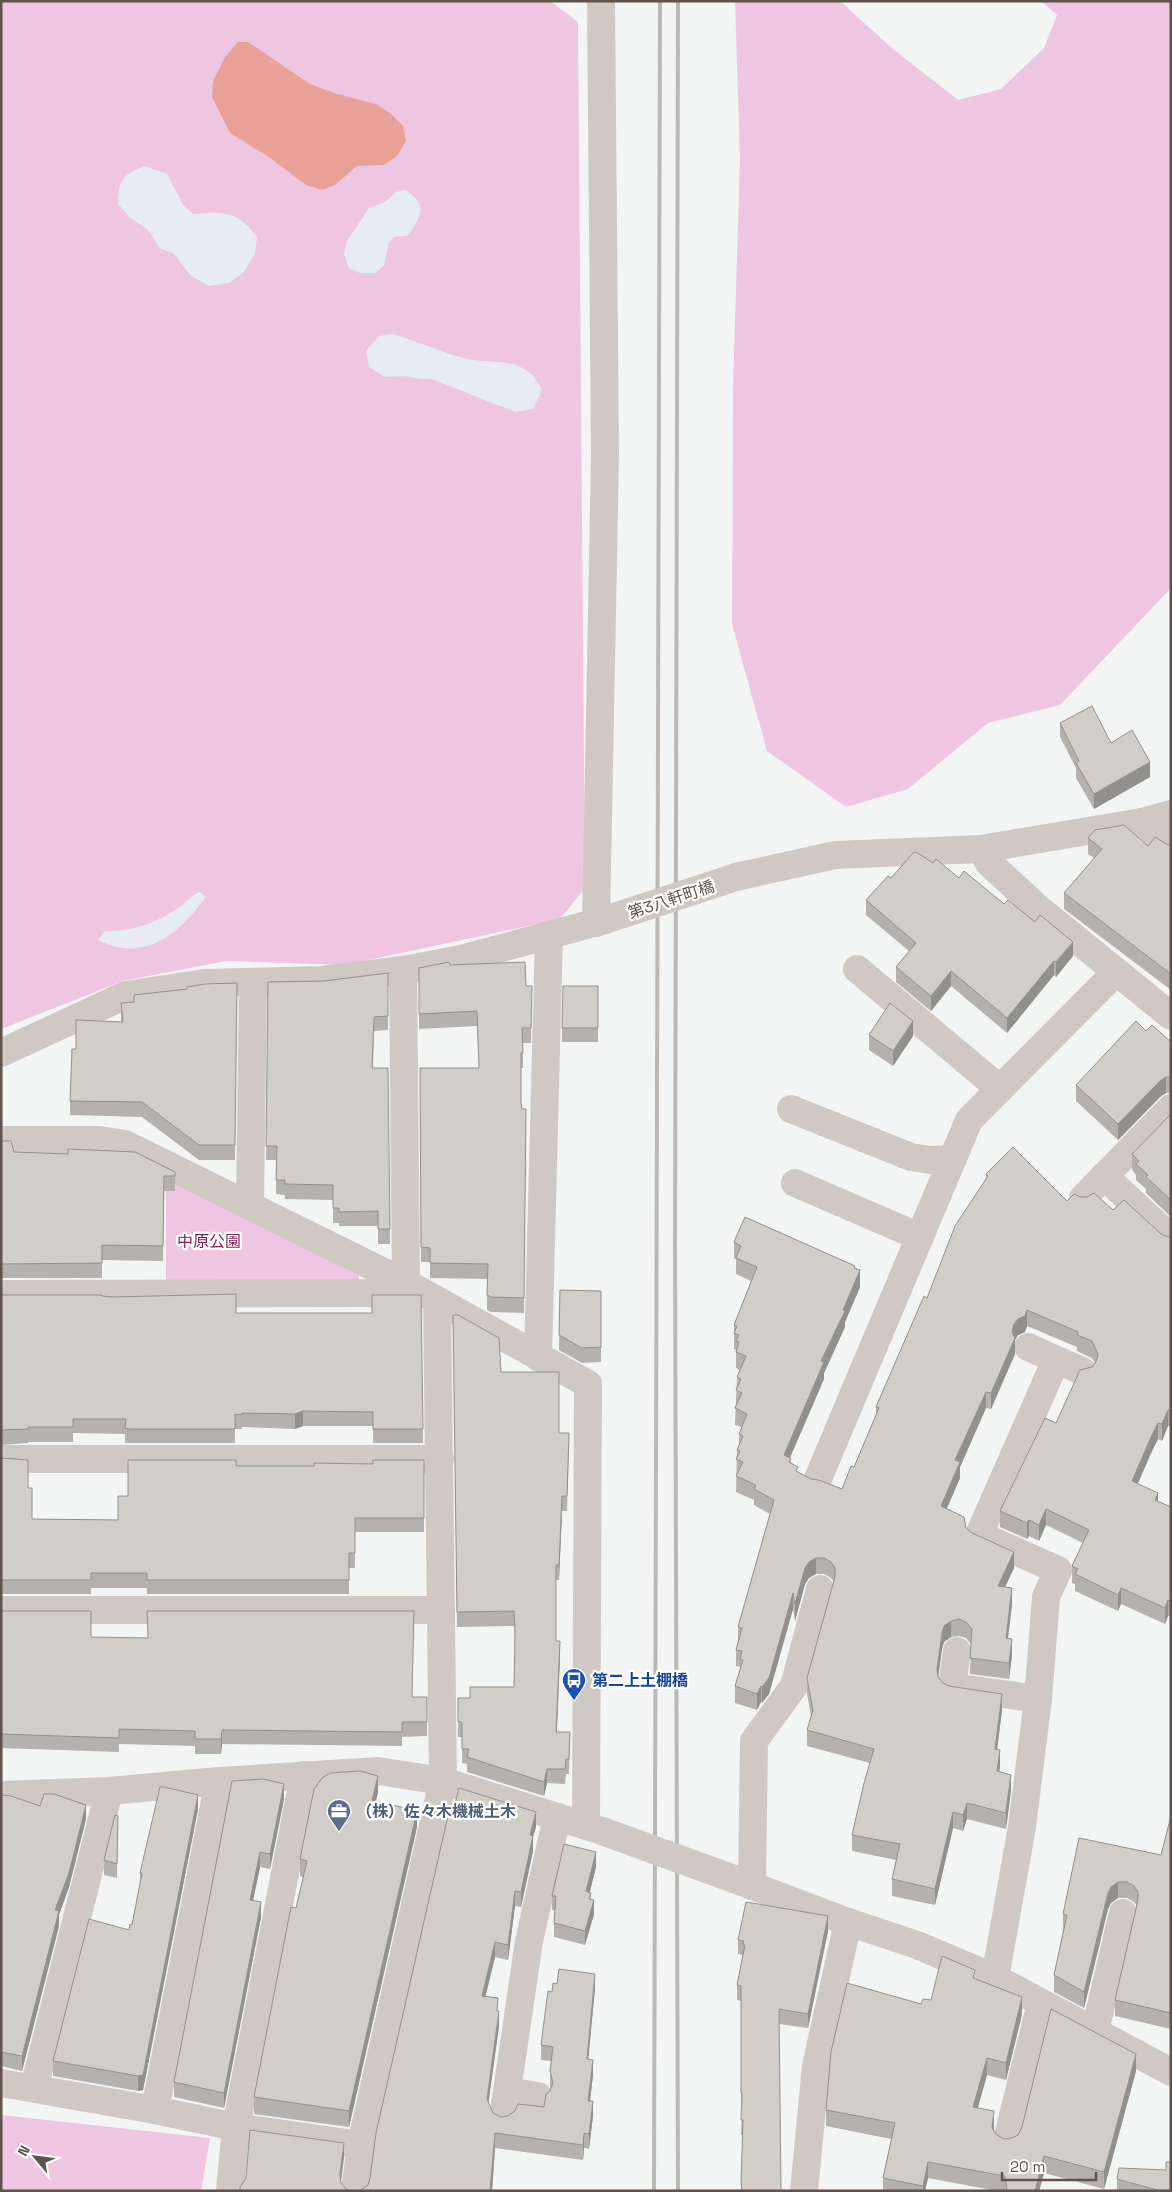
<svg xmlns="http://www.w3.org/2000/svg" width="1172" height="2192" font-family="'Space Grotesk','Noto Sans JP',sans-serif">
  <rect width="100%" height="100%" fill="#f3f5f5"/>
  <!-- green -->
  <g fill="#eec6e2">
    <path d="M1 1H550L578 22 585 888 560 919 345 965 226 961 123 981 1 1029Z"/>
    <path d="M735 1H840L893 49 958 100 1001 89 1044 48 1057 15 1041 1H1171V588L1060 705 988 723 908 789 846 807 767 751 732 624 733 388 740 158Z"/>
    <path d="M166 1173 358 1271 359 1279 355 1283 166 1282Z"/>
    <path d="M1 2115 210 2138 201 2191H1Z"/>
  </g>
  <!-- sand -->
  <g fill="#e6ebf4">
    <path d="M145 166 167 174 183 205 193 214C222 211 239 211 257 237L255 254 243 273 229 283 209 286 191 276 174 254 160 248 147 229 130 218 118 204C119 179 122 175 145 166Z"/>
    <path d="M406 190C428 205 422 217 407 236L394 237 389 243 384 265 376 273H360L349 268 344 254 347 241 369 208 385 202 396 192Z"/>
    <path d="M394 334C419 342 442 353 468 359 482 362 507 361 518 366 531 371 536 378 542 390L533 409 515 412 432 379H420L405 376 385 377 369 367 366 351 379 336Z"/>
    <path d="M200 892 206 897C179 933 145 964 98 940L105 931C132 931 156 924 178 908 186 903 190 896 200 892Z"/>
  </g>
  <!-- water -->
  <path fill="#e7a196" d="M238 42H248L310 84 337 94 376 104 390 113 403 126 406 141 397 156 384 165 357 166 335 185 322 190 306 185 269 157 230 133 212 97 213 81 225 57Z"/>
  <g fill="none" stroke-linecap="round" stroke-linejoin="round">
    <!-- minor -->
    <g stroke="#d0c8c2" stroke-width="28">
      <path d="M1142 822 1171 846"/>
      <path d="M981 849 989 863 1038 908 1171 1016"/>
      <path d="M736 877 835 855 981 849 1142 822 1171 814"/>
      <path d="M596 923 605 455 601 1"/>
      <path d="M857 969 1000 1089"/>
      <path d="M1 1053 126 995 204 983 322 980 403 970 461 959 605 920"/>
      <path d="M791 1109 911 1157 930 1160 953 1159"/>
      <path d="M1 1140H99L125 1144 406 1283 588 1384 586 1826"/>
      <path d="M1104 1176 1171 1238"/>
      <path d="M795 1183 920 1237"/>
      <path d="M1083 1198 1171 1108"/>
      <path d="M250 1205 253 982"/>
      <path d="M1 1294 380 1293 406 1283 403 970"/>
      <path d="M1028 1347 1082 1371"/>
      <path d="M538 1357 549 935"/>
      <path d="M1 1459H440"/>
      <path d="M817 1481 969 1120 1116 972"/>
      <path d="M1 1610H441"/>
      <path d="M957 1651 952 1687 1038 1699"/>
      <path d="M1 1795 109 1791 219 1781 378 1771 443 1781 602 1831"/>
      <path d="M734 1879 848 1922 917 1945 995 1978 1171 2072"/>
      <path d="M752 1886 754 1741 794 1686 820 1589"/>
      <path d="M995 1978 1022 1827 1038 1699 1046 1597 1058 1570 979 1535 1056 1360"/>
      <path d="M1095 2031 1123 1913"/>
      <path d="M1 2083 155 2110 236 2127 361 2145 443 1781 437 1300"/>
      <path d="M34 2088 109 1791"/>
      <path d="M538 2096 507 2091 529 1941 557 1817"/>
      <path d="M155 2110 219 1781"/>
      <path d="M503 2116 507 2091"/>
      <path d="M1007 2140 1041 2003"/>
      <path d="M230 2191 236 2127 304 1775"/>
      <path d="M355 2191 361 2145"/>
      <path d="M804 2191 816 2066 848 1922"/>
    </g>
    <!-- rail -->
    <g stroke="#bcb9b5" stroke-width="4">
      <path d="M678 1 675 1247 678 2191"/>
      <path d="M654 2191 660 1"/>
    </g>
    <!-- minor-bridge -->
    <g stroke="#d0c8c2" stroke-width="28">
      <path d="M605 920 736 877"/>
      <path d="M602 1831 734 1879"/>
    </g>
  </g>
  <!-- wall -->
  <g fill="#b4b1ae">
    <path d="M1060 723 1111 743 1150 777 1094 809 1076 778V768L1060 737Z"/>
    <path d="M1088 838 1148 846 1171 845V990L1064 909V893L1094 858 1088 854Z"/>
    <path d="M933 863 1004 904 1073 956 1056 977 1054 975 1007 1033 951 986 931 1011 896 982V967L909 951 866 915V900L891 878Z"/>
    <path d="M450 965 526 986 532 1001 531 1043H523V1068H521V1102L522 1109H526L524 1313 491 1312 487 1310V1279L430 1278V1262H421L420 1068H479L477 1026 419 1029V968Z"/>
    <path d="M388 973V1030L374 1031 373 1068H388L390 1244H378V1226H339V1223H333V1200L285 1199V1195L276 1194V1160H266L268 982 324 981Z"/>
    <path d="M237 983 235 1160H199L142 1117 70 1115V1101L76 1049 121 1022V1003L134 1002V995Z"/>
    <path d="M598 986V1042H562V1028Z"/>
    <path d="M1146 1031 1171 1042V1093H1166L1160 1097 1118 1140 1076 1101V1085Z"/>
    <path d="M869 1035 913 1036 893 1066 869 1050Z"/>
    <path d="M1171 1114V1217L1146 1193V1189L1136 1180V1175L1132 1170V1154Z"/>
    <path d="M1 1141 14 1152 175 1172V1191H164L163 1261 102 1260V1278H1Z"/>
    <path d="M986 1174 1067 1201 1080 1197 1113 1210 1168 1237H1171V1427L1168 1426 1162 1441 1158 1439 1152 1451 1137 1484 1158 1501 1171 1507V1617L1168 1616 1165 1624 1121 1604 1118 1611 1075 1591V1584L1072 1583V1566L1083 1543 1046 1525 1039 1541 1029 1536 1027 1539 1000 1527V1511L1095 1363 1092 1358 1077 1351V1347L1027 1326 1025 1332 1018 1335 1015 1340V1354L991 1409 986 1408 960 1467V1478L946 1509 966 1528 1014 1568 1005 1587 1012 1604 1008 1638 1012 1655 1009 1679 970 1674 971 1644 966 1638 959 1636 951 1637 944 1642 942 1649 938 1677 943 1683 1002 1710 997 1750 1000 1766 999 1772 1011 1791 1006 1826V1829L967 1819 963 1831 953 1828 935 1905 892 1896V1879L896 1860 852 1851V1835L870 1763 807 1746V1730L811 1716 807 1694V1678L834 1582 831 1578 824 1574H816L809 1578 805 1584 795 1621 793 1609 769 1694 762 1703 761 1702 757 1710 735 1703V1686L740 1670V1667L736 1666V1650L738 1643V1627L770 1514 754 1505V1500L736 1492 737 1450 739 1445V1434L742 1427 735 1425 737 1377 740 1370 736 1368V1350L734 1349V1325L751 1281 736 1274V1259L734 1258V1242L855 1268 860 1287 845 1322V1327L824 1373V1379L790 1458 791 1463 798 1472 811 1479 842 1489 854 1467 876 1416V1407L927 1298 986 1179Z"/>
    <path d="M560 1290 601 1291V1362L582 1363 559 1350Z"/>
    <path d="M1 1295 102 1296 236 1313H372L421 1295 423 1443H373V1426H303L295 1429 242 1427V1429H235V1443H125V1434L73 1433V1442H28V1443L1 1445Z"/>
    <path d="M453 1315 501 1372 559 1433 569 1448 567 1511H562L559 1580H556V1641L560 1656 557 1732H570L569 1774H566L565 1784 547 1783 544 1796 467 1772V1764L462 1763V1737H458V1698H470L514 1687 515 1636 514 1626 457 1627Z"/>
    <path d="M1 1458 28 1488 32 1519 118 1520 128 1496 236 1466H314L373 1464 424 1460V1532H355V1568H349V1594H147V1588H91V1594H1Z"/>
    <path d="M1 1611 91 1637 413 1697H427V1736L402 1737V1746L222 1744 221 1754H195V1746L119 1744V1752L1 1748Z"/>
    <path d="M232 1781 284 1799 270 1869 260 1867 253 1900 261 1917 224 2108 174 2097V2082Z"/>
    <path d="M378 1792 376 1801 417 1827 349 2127 254 2114V2097L303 1877 300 1876V1859Z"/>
    <path d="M1 1795 86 1819 69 1887 59 1915V1926L22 2071 1 2066Z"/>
    <path d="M198 1809 143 2090 138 2091 53 2076V2061L132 1925 140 1883V1873Z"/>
    <path d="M118 1816 117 1878 104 1875V1860Z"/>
    <path d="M1171 1816V2029L1115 2016V2000L1137 1906 1134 1902 1127 1898H1118L1111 1903 1108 1909 1084 2008 1054 1992V1975L1063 1931V1914L1161 1855Z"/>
    <path d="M536 1827 533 1837V1851L521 1907 515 1906 508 1960 495 1957 485 1997 498 2011 499 2026 488 2103 493 2113 501 2117 508 2116 544 2107 551 2090 550 2086V2071L551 2061 541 2060V2045L552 1992 595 1988 588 2059 593 2075 590 2101 593 2116 589 2149 584 2148 583 2160 495 2148 492 2191H359L361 2190 368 2185Z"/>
    <path d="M596 1867 590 1892 594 1914 585 1945 554 1937V1923L555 1911 552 1910V1896Z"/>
    <path d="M828 1931 808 2028 779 2024 781 2191H741L743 2135H741L742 2107H741V2001L737 2000V1985L743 1955 738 1954V1940Z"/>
    <path d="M975 1979 1022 2014 1006 2080 987 2075 978 2108 997 2135 1004 2139 1012 2138 1136 2071 1104 2189 1044 2173 1039 2191H997L928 2178 925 2191H883V2178L891 2139 826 2126V2110L931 2000Z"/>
    <path d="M1166 2170 1171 2191H1117V2179Z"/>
  </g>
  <!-- shaded-wall -->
  <g fill="#92908d">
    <path d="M1150 762V777L1094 809V794Z"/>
    <path d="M1073 942V956L1056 977V962Z"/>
    <path d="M1054 961V975L1007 1033V1018Z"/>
    <path d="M951 971V986L931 1011V996Z"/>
    <path d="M913 1021V1036L893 1066V1051Z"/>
    <path d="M1166 1077V1093L1160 1097 1118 1140V1124L1160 1081Z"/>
    <path d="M855 1266V1282L860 1270V1287L845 1322V1327L824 1373V1379L784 1471V1455L843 1310Z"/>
    <path d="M1027 1310V1326L1025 1332 1018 1335 1015 1340V1354L991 1409V1393L1012 1332 1014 1324Z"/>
    <path d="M986 1392V1408L960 1467V1478L941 1522V1506L955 1460Z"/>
    <path d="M1168 1410V1426L1162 1441V1424Z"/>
    <path d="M303 1411V1426L295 1429V1414Z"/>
    <path d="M1158 1423V1439L1152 1451 1132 1497V1481L1152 1435Z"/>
    <path d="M1158 1493V1509L1155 1500Z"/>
    <path d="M562 1496V1511L559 1580V1565Z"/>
    <path d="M1046 1509V1525L1039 1541V1525Z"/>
    <path d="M1029 1520V1536L1027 1539V1523Z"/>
    <path d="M1014 1552V1568L998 1602V1586Z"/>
    <path d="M816 1558V1574L809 1578 805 1584 795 1621V1604L805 1568 809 1562Z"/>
    <path d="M1012 1588V1604L1006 1654V1638Z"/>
    <path d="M1121 1588V1604L1118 1611V1595Z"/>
    <path d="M793 1593V1609L769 1694 762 1703V1687Z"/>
    <path d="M1168 1600V1616L1165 1624V1608Z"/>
    <path d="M951 1621V1637L944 1642 942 1649 937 1685V1669L942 1633 944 1626Z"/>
    <path d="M1012 1639V1655L1009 1679V1663Z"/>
    <path d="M560 1641V1656L556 1746V1732Z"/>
    <path d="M761 1686V1702L757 1710V1694Z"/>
    <path d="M1002 1694V1710L995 1765V1749Z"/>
    <path d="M222 1730V1744L221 1754V1739Z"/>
    <path d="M1000 1750V1766L997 1788V1771Z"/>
    <path d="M547 1769V1783L544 1796V1782Z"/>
    <path d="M1011 1775V1791L1006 1829V1813Z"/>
    <path d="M378 1776V1792L372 1817V1800Z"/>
    <path d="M284 1784V1799L270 1869V1854Z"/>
    <path d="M198 1795V1809L143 2090 138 2091V2076Z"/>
    <path d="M967 1803V1819L963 1831V1815Z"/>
    <path d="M86 1805V1819L69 1887 59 1915V1926L22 2071V2056L55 1910Z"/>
    <path d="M417 1811V1827L349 2127V2111Z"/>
    <path d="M536 1812V1827L533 1837V1851L521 1907V1892L530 1835Z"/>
    <path d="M953 1812V1828L935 1905V1889Z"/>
    <path d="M260 1852V1867L250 1915V1900Z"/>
    <path d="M596 1852V1867L586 1906V1891Z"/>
    <path d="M1118 1882V1898L1111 1903 1108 1909 1084 2008V1992L1108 1893 1111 1887Z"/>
    <path d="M515 1891V1906L508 1960V1945Z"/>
    <path d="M594 1900V1914L585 1945V1931Z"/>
    <path d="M261 1902V1917L224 2108V2093Z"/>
    <path d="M828 1916V1931L808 2028V2014Z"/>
    <path d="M495 1942V1957L482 2011V1996Z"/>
    <path d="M595 1974V1988L587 2074V2059Z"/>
    <path d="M1022 1997V2014L1006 2080V2063Z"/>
    <path d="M499 2011V2026L487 2114V2099Z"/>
    <path d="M1136 2054V2071L1104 2189V2172Z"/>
    <path d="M987 2058V2075L973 2124V2107Z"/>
    <path d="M593 2060V2075L588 2116V2101Z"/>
    <path d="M593 2101V2116L589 2149V2134Z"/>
    <path d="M994 2111V2128L992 2145V2128Z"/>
    <path d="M495 2133V2148L492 2191H490Z"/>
    <path d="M584 2133V2148L583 2160V2145Z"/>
    <path d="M344 2143V2158L340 2189V2174Z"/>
    <path d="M1044 2156V2173L1039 2191H1035Z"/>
    <path d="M928 2162V2178L925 2191H923V2186Z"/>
  </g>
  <!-- building -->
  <g fill="#d1ceca" stroke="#92908d">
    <path d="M1092 706 1111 743 1132 730 1150 762 1094 794 1076 763 1079 761 1060 723Z"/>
    <path d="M1124 825 1148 846 1155 837 1168 845H1171V974L1064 893 1102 849 1088 838 1095 830Z"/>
    <path d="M916 852 933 863 936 859 959 878 964 871 1004 904 1008 900 1035 922 1040 915 1073 942 1056 962 1054 961 1007 1018 951 971 931 996 896 967 916 943 866 900 888 876 891 878 913 853Z"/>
    <path d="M449 962 450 965 525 962 526 986H532L531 1028H522L523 1053H521V1102L522 1109H526L524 1298 491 1297 487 1295 488 1264 430 1263V1248L421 1247 420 1068H479L477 1011 419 1014V968Z"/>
    <path d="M388 973V1016L374 1017 372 1068H388L390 1229H378V1211L339 1212V1208H333V1185L285 1184V1180H276L277 1146H266L268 982 324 981Z"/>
    <path d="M237 983 235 1145H199L142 1102 70 1101 72 1049H76V1020L123 1022 121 1003 134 1002V995L187 989V987L205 984Z"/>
    <path d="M563 986H598V1028H562Z"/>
    <path d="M890 1003 913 1021 893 1051 869 1035Z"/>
    <path d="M1136 1021 1146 1031 1152 1025 1171 1042V1077H1166L1160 1081 1118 1124 1076 1085Z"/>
    <path d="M1171 1114V1200L1146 1177 1148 1175 1136 1164 1139 1161 1132 1154Z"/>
    <path d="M1 1141H11L14 1152 68 1154V1149L135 1152 175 1172V1176H164L163 1246 102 1245V1263L1 1264Z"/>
    <path d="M1013 1147 1067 1201 1074 1194 1080 1197H1087L1094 1193 1113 1210 1124 1200 1161 1234 1168 1237H1171V1411L1168 1410 1162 1424 1158 1423 1152 1435 1132 1481 1158 1493 1155 1500 1171 1507V1601L1168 1600 1165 1608 1121 1588 1118 1595 1075 1574 1078 1569 1072 1566 1089 1530 1046 1509 1039 1525 1029 1520 1027 1523 1000 1511 1045 1418 1056 1423 1080 1370 1092 1367 1096 1362 1098 1354 1092 1341 1077 1335 1078 1332 1027 1310 1025 1316 1018 1319 1014 1324 1012 1332 1015 1338 991 1393 986 1392 955 1460 960 1462 941 1506 964 1517 966 1528 972 1533 1014 1552 998 1586 1012 1588 1006 1638 1012 1639 1009 1663 970 1658 972 1629 966 1622 959 1619 951 1621 944 1626 942 1633 937 1669 938 1677 943 1683 949 1686 1002 1694 995 1749 1000 1750 997 1771 1011 1775 1006 1810V1813L967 1803 963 1815 953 1812 935 1889 892 1879 900 1844 852 1835 864 1783 874 1749 807 1730 813 1710 807 1678 835 1577V1568L831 1562 824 1558H816L809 1562 805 1568 795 1604 793 1593 769 1678 762 1687 761 1686 757 1694 735 1686 743 1660 740 1659 742 1651 736 1650 742 1628 738 1627 774 1500 754 1489 756 1485 736 1476 743 1462 736 1459 740 1451 737 1450 743 1436 739 1434 747 1414 735 1408 742 1393 736 1390 741 1379 737 1377 746 1356 736 1352 739 1342 736 1341 739 1335 734 1333 737 1326 734 1325 757 1267 736 1258 741 1246 734 1242 745 1217 855 1266 854 1268 860 1270 843 1310 845 1311 821 1361 824 1362 784 1455 791 1458 789 1462 798 1467 796 1471 811 1479 819 1480 842 1489 851 1466 854 1467 879 1408 876 1407 924 1296 927 1298 955 1226 988 1176 986 1174Z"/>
    <path d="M560 1290 601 1291V1347L582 1348 559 1335Z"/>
    <path d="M236 1294V1313H372V1295H421L423 1429H373V1412L303 1411 295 1414 242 1413V1415L235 1414V1429H129L125 1428 126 1419H73V1427H28V1429L1 1430V1295H102V1296L113 1297Z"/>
    <path d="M453 1315H458L499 1338 501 1372H559V1433H569L567 1496H562L559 1565H556V1641H560L556 1732H570L569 1759H566L565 1769H547L544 1782 467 1757 469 1749H462V1722H458V1698H470V1687H514L515 1628 514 1611 457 1612Z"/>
    <path d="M1 1458 28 1460V1488H32V1519L118 1520V1496H128V1460H236V1466H314V1463L373 1464V1460H424V1518H355V1553H349V1580H147V1573H91V1580H1Z"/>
    <path d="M1 1611H91V1637L148 1638 147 1611H414L412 1697H427V1722H402V1732L222 1730 221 1739H195V1731L119 1729V1738L1 1734Z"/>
    <path d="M360 1771 378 1776 372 1800 417 1811 349 2111 254 2097 291 1907 296 1908 307 1861 300 1859 314 1789 322 1778 330 1773Z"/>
    <path d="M263 1779 284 1784 270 1854 260 1852 250 1900 261 1902 224 2093 174 2082 232 1781Z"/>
    <path d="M160 1787H164L198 1795 143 2075 138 2076 53 2061 89 1919 129 1930 130 1924 132 1925 142 1873H140Z"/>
    <path d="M459 1788 536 1812 530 1835 533 1836 521 1892 515 1891 508 1945 495 1942 482 1996 498 1998 497 2011H499L487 2099 493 2113 501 2117 508 2116 515 2111 518 2104 544 2107 546 2094 550 2091 553 2083 550 2071 553 2047 541 2045 548 1991 552 1992 553 1983 557 1984 559 1969 595 1974 587 2059 593 2060 588 2101H593L589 2134 584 2133 583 2145 495 2133 490 2191H359L361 2190 368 2185 370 2178 376 2133 447 1820 450 1807 454 1808Z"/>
    <path d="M44 1794H54L86 1805 69 1873 55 1910 59 1911 22 2056 1 2052V1795L11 1796 40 1806Z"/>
    <path d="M115 1815 118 1816 117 1864 104 1860Z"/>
    <path d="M1171 1816V2013L1115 2000 1138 1900V1892L1134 1886 1127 1882H1118L1111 1887 1108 1893 1084 1992 1054 1975 1067 1915 1063 1914 1079 1838 1161 1855Z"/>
    <path d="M564 1844 596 1852 586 1891 591 1893 589 1899 594 1900 585 1931 554 1923 556 1896H552Z"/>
    <path d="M746 1902 828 1916 808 2014 779 2009 781 2191H742L741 2182 743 2120H741L742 2093H741V1986L737 1985 745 1945 743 1944 744 1941 738 1940Z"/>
    <path d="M942 1956 975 1970 973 1978 1022 1997 1006 2063 987 2058 973 2107 994 2111 992 2128 997 2135 1004 2139 1012 2138 1018 2135 1022 2127 1051 2009 1136 2054 1104 2172 1044 2156 1035 2191H1007L1005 2176 928 2162 923 2186 883 2178 895 2123 826 2110 831 2052 847 1983 921 2004 923 1999 931 2000Z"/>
    <path d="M250 2130 344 2143 340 2174 341 2183 346 2189 351 2191H240V2187L246 2178Z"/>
    <path d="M1166 2162H1171V2191H1161L1117 2179 1119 2168 1166 2170Z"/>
  </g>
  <!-- icons -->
  <defs>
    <g id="bus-pin" transform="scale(1.25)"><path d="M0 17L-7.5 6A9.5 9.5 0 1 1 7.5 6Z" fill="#1a4fb4" stroke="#fff"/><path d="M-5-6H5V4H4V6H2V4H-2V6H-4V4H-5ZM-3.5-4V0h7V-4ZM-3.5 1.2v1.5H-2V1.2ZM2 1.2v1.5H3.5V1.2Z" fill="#fff"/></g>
    <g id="office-pin" transform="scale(1.25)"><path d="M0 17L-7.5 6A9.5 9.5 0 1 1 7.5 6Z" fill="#5c6f8a" stroke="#fff"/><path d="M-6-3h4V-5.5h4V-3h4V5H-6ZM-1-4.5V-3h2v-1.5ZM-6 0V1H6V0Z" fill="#fff"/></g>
  </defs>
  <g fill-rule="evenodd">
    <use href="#bus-pin" x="574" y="1680"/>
    <use href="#office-pin" x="339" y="1811"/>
  </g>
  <g text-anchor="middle" stroke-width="4.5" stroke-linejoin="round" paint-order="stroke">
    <!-- street labels -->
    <g font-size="16" fill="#5f534b" stroke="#fff">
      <text transform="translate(671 899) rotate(-18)" y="6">第3八軒町橋</text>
    </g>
    <!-- park labels -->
    <g font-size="16" fill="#7e1f56" stroke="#fff">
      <text x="209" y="1247">中原公園</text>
    </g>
    <!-- transit labels -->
    <g font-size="16" font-weight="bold" fill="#164399" stroke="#fff" text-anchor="start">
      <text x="592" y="1686">第二上土棚橋</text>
    </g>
    <!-- service labels -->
    <g font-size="16" font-weight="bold" fill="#4e5e75" stroke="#fff" text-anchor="start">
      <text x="356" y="1817">（株）佐々木機械土木</text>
    </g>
  </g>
  <!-- border -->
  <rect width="1172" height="2192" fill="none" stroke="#5f534b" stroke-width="5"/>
  <!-- north arrow -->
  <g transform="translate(35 2157) rotate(299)" stroke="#ffffff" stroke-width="4" paint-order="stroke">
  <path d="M0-4L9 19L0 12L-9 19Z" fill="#5f534b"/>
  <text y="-8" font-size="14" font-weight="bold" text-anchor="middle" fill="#5f534b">N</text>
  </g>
  <!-- scale -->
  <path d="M1002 2172v8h94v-8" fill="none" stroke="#5f534b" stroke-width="2.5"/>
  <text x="1010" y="2172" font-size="15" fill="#5f534b" stroke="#ffffff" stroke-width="4" paint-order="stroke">20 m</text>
</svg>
